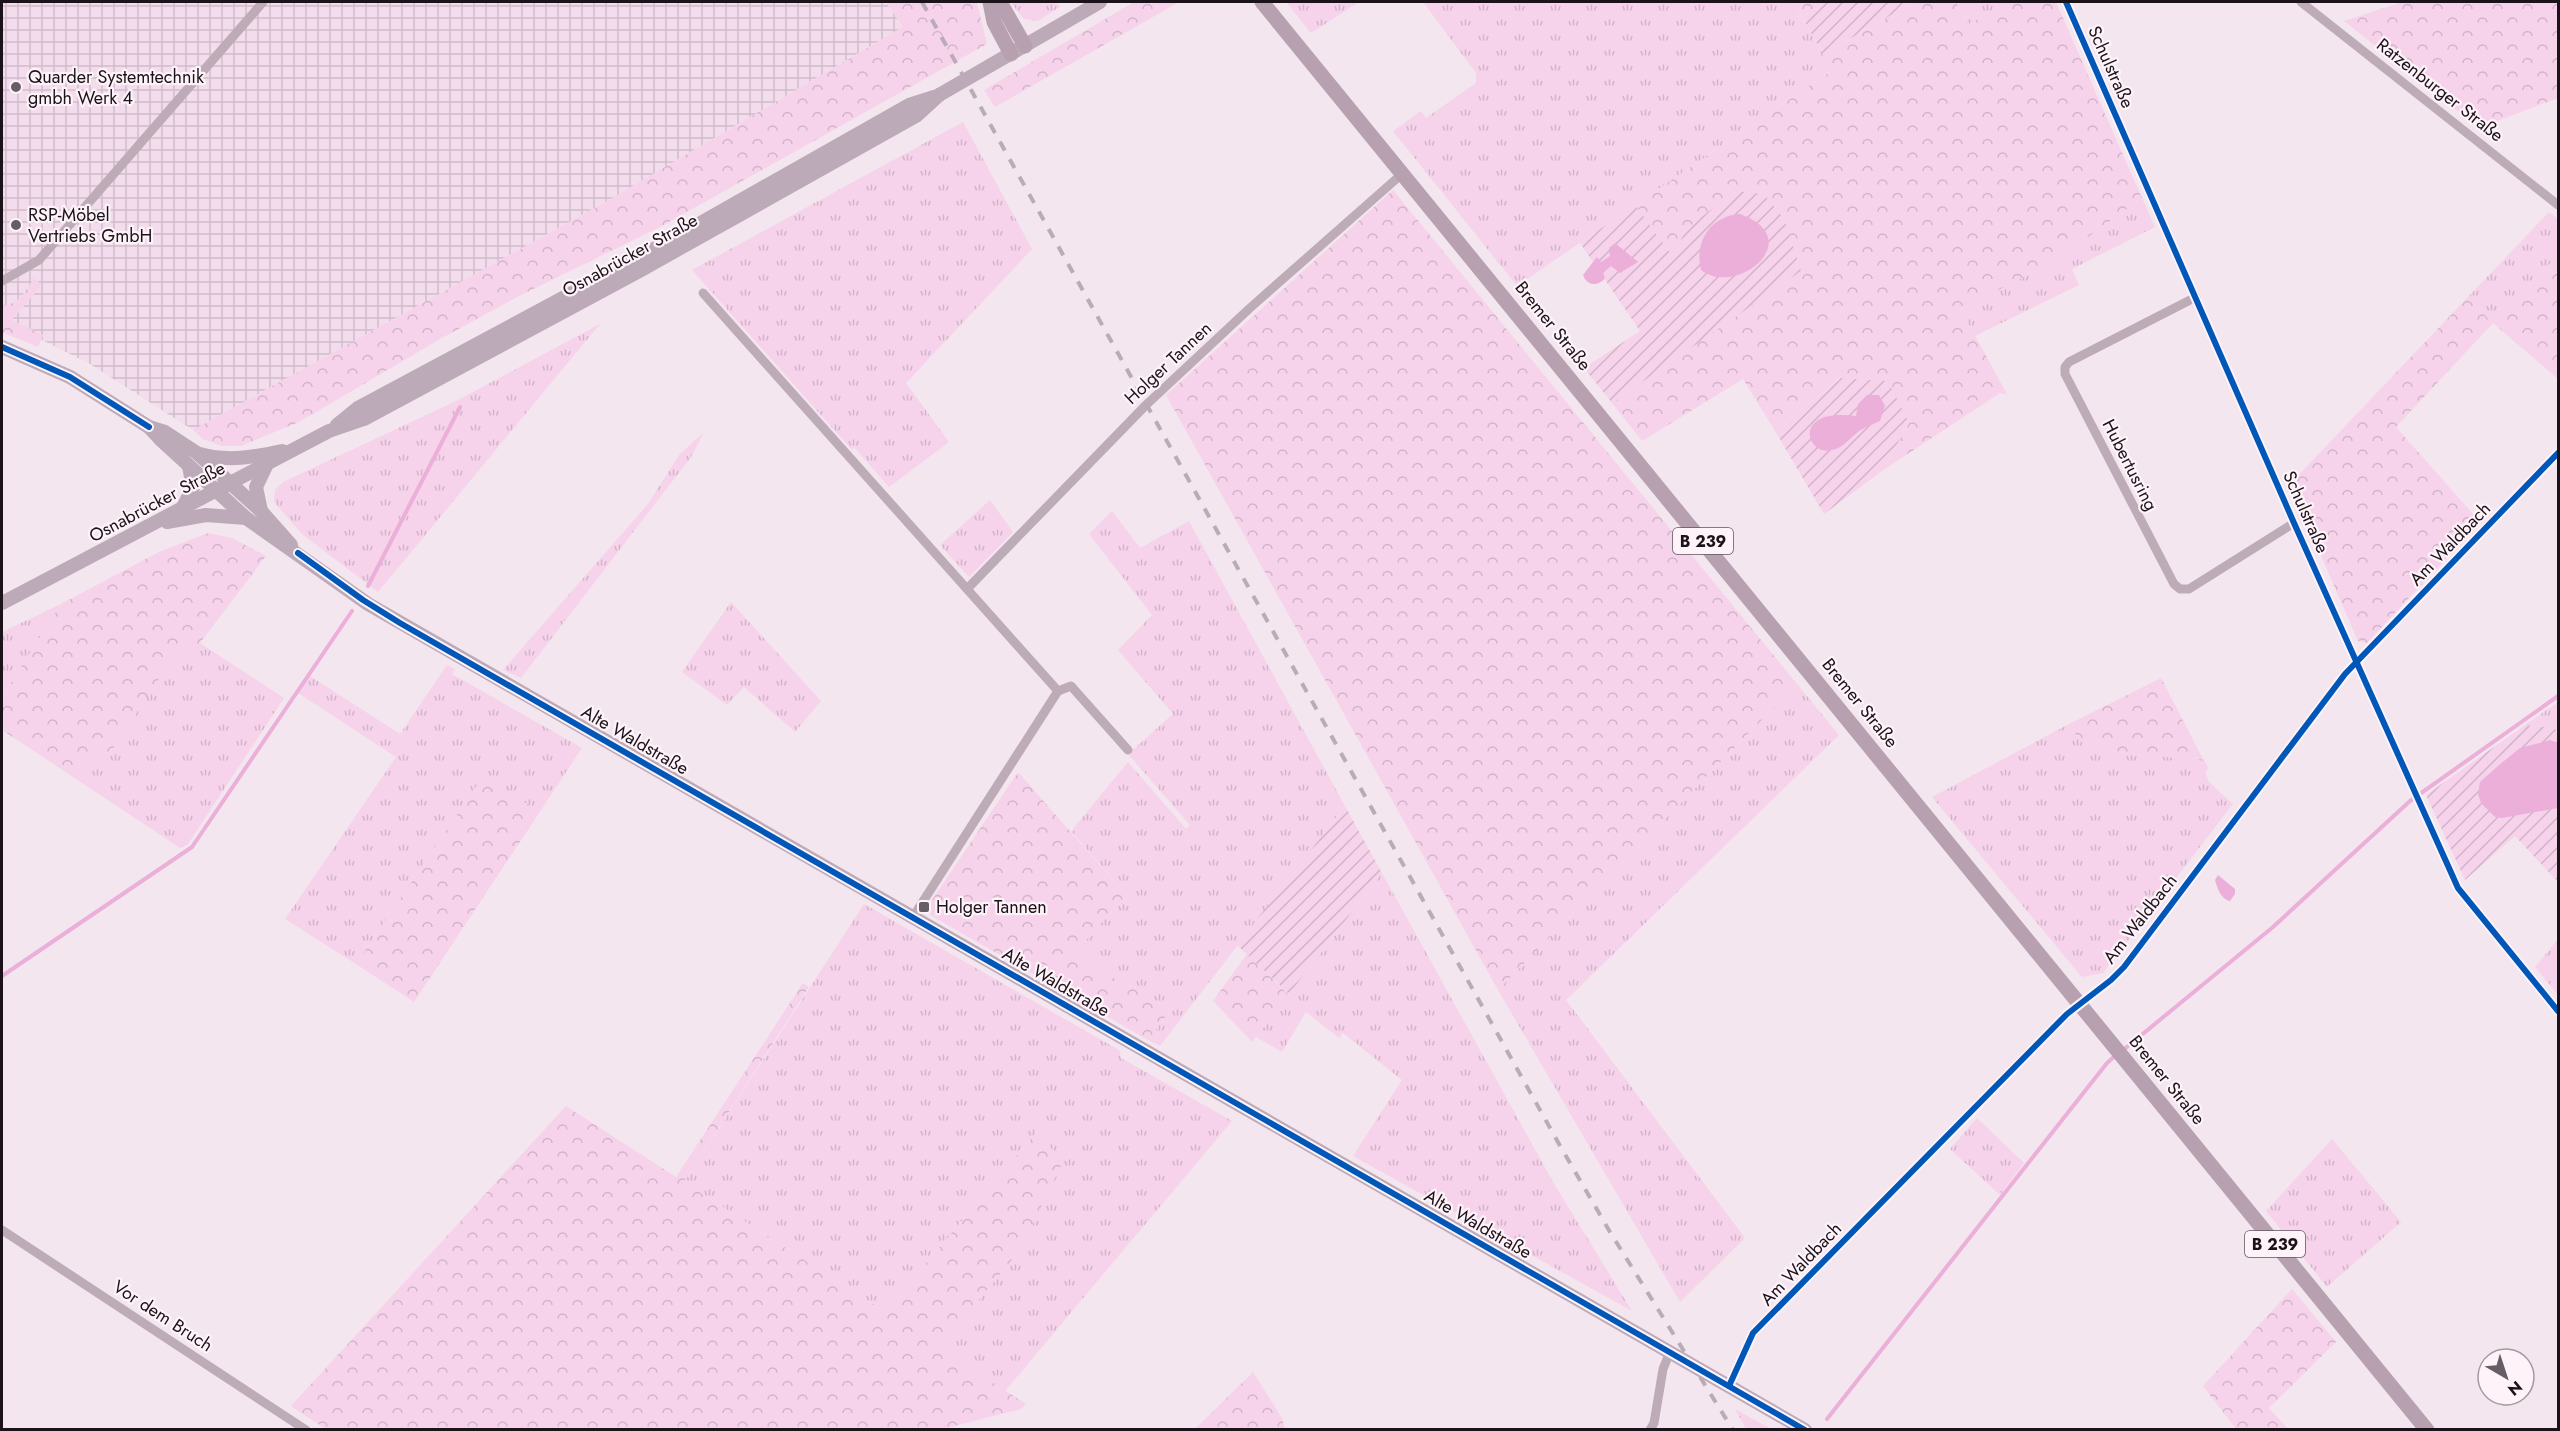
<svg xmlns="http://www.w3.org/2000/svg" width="2560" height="1431" font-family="Jost,sans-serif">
  <defs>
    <pattern id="industrial-grid" width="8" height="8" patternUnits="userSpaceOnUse" patternTransform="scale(1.5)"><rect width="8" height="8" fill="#f3dcec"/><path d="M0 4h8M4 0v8" fill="none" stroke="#d0bcca"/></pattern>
    <pattern id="grass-tufts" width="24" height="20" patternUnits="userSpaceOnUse" patternTransform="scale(1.5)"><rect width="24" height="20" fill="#f6d3eb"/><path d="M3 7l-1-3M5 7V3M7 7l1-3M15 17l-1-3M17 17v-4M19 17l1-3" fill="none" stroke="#d2b4c9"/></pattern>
    <pattern id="forest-crowns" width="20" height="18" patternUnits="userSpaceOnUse" patternTransform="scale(1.5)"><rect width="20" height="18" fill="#f6d3eb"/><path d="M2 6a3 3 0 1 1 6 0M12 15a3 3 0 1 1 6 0" fill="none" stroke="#d2b4c9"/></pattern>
    <pattern id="garden-furrows" width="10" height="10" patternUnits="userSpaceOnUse" patternTransform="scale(1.5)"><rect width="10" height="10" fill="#f6d3eb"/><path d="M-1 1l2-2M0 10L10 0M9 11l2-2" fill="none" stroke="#d2b4c9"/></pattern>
  </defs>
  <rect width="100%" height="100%" fill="#f3e6ef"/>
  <!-- industrial -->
  <path fill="url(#industrial-grid)" d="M2 2H886L903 27 609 200 193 430 90 364 2 320Z"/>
  <!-- grass -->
  <g fill="url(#grass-tufts)">
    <path d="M1010 2H1056L1061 6 1038 21 1024 19Z"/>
    <path d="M1286 2H1359L1311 33Z"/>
    <path d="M1423 2H1793L1832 70 1517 286 1393 131 1421 111 1426 118 1476 83V73Z"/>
    <path d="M1956 2H2007L1969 24Z"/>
    <path d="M963 122 1032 249 906 383 949 442 889 487 854 447 852 450 692 270Z"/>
    <path d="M2142 198 2155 227 2072 269 2079 285 1975 336 1961 310 2059 258Z"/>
    <path d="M2549 212 2558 219V255L2493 323 2467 298Z"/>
    <path d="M600 324 378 592 302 534 274 502 275 490 283 482 456 401Z"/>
    <path d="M704 432 691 457 521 678 503 670 648 504 679 455Z"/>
    <path d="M990 500 1013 532 969 577 940 545Z"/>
    <path d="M1112 511 1140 548 1189 521 1345 806 1160 1046 1148 1040 1171 1010 1072 955 1126 895 1071 831 1128 762 1186 829 1190 825 1128 754 1173 714 1118 650 1152 615 1089 534Z"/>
    <path d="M731 602 821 701 795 732 744 687 727 705 682 672Z"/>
    <path d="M61 604 2 697V632Z"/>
    <path d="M200 643 284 698 188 844 180 848 67 773 112 750 174 655Z"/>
    <path d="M447 665 455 669 452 674 582 748 541 810 479 783 356 964 285 919 396 757 298 693 310 676 400 734Z"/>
    <path d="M1797 684 1839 735 1566 1000 1745 1238 1680 1302 1498 990Z"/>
    <path d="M2558 702V732L2554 728 2525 725Z"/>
    <path d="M2069 724 2080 741 2130 755 2203 759 2209 768 2205 772 2209 782 2233 804 2103 973 2082 977 1932 797Z"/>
    <path d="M1382 873 1553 1182 1632 1311 1353 1156 1402 1080 1343 1033 1339 1038 1306 1012 1282 1052 1256 1037Z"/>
    <path d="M864 904 1119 1050 1121 1058 1232 1121 1005 1391 938 1348 1021 1249 1040 1128 885 1312 684 1182Z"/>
    <path d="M2558 939V995L2535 967Z"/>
    <path d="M1977 1118 2024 1163 2000 1195 1950 1149Z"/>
    <path d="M2332 1139 2401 1222 2327 1287 2266 1211Z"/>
    <path d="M1735 1409 1771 1429H1746Z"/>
  </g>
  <!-- forest -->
  <g fill="url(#forest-crowns)">
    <path d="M886 2H977L987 44 660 227 521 295 442 338 299 422 241 446H222L203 439 193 430 609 200 903 27Z"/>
    <path d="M1134 2H1179L995 107 984 90Z"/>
    <path d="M1793 2H1828L1802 17Z"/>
    <path d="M1914 2H1956L1969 24 2007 2H2056L2142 198 2059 258 1961 310 2007 394 2000 393 1882 471 1909 423 1840 378 1775 431 1743 379 1642 441 1612 403 1800 271 1686 229 1673 258 1635 205 1831 71 1823 54Z"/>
    <path d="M2402 2H2558V98L2479 128 2344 21Z"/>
    <path d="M1393 190 1797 684 1498 990 1166 395Z"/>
    <path d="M2558 255V379L2493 323 2396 427 2480 522 2367 643 2358 641 2290 484 2467 298 2493 323Z"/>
    <path d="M34 278 42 285 12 320 43 335 38 347 2 332V306C19 304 25 292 34 278Z"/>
    <path d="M208 533 232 538 266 556 200 643 174 656 112 750 67 773 2 730V697L61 604 159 552Z"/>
    <path d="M2161 678 2203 759 2130 755 2080 741 2069 724Z"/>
    <path d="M1018 772 1126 895 1073 955 1171 1010 1148 1040 930 915 928 906Z"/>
    <path d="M479 782 541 810 414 1002 356 964Z"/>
    <path d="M1247 954 1289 995 1252 1042 1213 1001Z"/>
    <path d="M803 983 809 987 684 1182 885 1312 1040 1128 1061 1166 1021 1249 939 1348 1026 1404 1021 1409 939 1430H327L291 1406 566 1106 676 1177Z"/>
    <path d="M2292 1289 2336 1342 2269 1408 2288 1429H2236L2203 1386Z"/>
    <path d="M1253 1372 1282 1418 1285 1429H1195Z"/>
  </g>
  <!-- garden -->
  <g fill="url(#garden-furrows)">
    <path d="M1828 2H1914L1823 54 1802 17Z"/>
    <path d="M1735 191 1764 194 1784 219 1801 271 1612 403 1584 368 1640 331 1580 243 1635 205 1673 257 1686 229Z"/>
    <path d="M1841 378 1888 381 1909 423 1882 471 1824 514 1775 431Z"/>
    <path d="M2525 725 2554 728 2558 732V882L2515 836 2465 880 2426 795Z"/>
    <path d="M1345 806 1382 873 1289 994 1237 945Z"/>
  </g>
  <!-- water -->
  <g fill="#ebafd9">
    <path d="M1740 214C1809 239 1736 298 1701 270 1694 242 1710 216 1740 214Z"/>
    <path d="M1615 243 1638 262 1620 273 1611 266 1603 272 1605 278C1598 287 1587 286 1583 275L1597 257 1601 262 1610 256 1609 248Z"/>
    <path d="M1867 395H1879L1885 406 1880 421C1873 424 1865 427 1859 431 1850 438 1843 448 1832 450 1807 457 1790 407 1856 416L1858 404Z"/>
    <path d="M2550 740 2558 743V808L2502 818 2495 817 2481 803 2478 794 2480 782 2498 766 2520 748Z"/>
    <path d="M2218 875 2235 889V894L2230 901C2221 900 2217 887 2215 880Z"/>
  </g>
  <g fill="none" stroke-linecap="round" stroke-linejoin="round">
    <!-- stream -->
    <g stroke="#ebafd9" stroke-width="4">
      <path d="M368 586 460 407"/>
      <path d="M2 976 192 847 352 611"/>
      <path d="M2122 1051 2273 927 2410 801 2558 696"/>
      <path d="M1827 1419 2107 1063 2116 1055"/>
    </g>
    <!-- street -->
    <g stroke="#bdacb8" stroke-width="9">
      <path d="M2066 2 2294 523 2458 888 2558 1011"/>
      <path d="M2301 2 2558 205"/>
      <path d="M2 281 39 260 263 2"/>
      <path d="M703 293 1058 691 1071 686 1128 750"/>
      <path d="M2196 297 2069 362 2065 367V374L2174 584 2180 589H2189L2294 523"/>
      <path d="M967 589 1146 405 1250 308 1403 173"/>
      <path d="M913 917 1058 691"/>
      <path d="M2 1230 306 1430"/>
      <path d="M1729 1386 1753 1333 2067 1014 2111 980 2124 967 2345 674 2558 453"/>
      <path d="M1650 1430 1654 1423 1663 1369 1670 1352"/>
    </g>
    <!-- secondary -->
    <g stroke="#bdaab8" stroke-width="14">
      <path d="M991 65 1100 2"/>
      <path d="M2 347 70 377 149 427 165 432 197 453 261 511 291 545"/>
      <path d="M337 425 358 408 667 242 909 105 934 97"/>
      <path d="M149 427 160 439 246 518 368 604 1805 1430"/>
      <path d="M200 454C228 462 254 457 282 451"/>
      <path d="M182 509 193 488 189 466"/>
      <path d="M261 511 256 487 267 464"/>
      <path d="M167 522 206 515 246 518"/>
      <path d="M2 603 329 431 364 419 641 270 916 116 939 95"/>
    </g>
    <!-- primary -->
    <g stroke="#b7a1b1" stroke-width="15">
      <path d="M990 2 994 22 1011 54"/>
      <path d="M1000 2 1025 46"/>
      <path d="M1262 2 2427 1430"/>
    </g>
    <!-- rail -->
    <path stroke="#baacb6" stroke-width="4" stroke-dasharray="10 10" stroke-linecap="butt" d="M922 2 1559 1144 1610 1232 1733 1430"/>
    <!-- secondary-bridge -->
    <path stroke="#bdaab8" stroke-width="14" d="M939 95 991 65"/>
    <!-- cycleway casing -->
    <g stroke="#fdf3f9" stroke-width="10">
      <g id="cycleway">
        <path d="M2066 2 2294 523 2458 888 2558 1011"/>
        <path d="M2 347 70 377 149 427"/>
        <path d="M298 553 363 600 400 623 1805 1430"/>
        <path d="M1729 1386 1753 1333 2067 1014 2111 980 2124 967 2345 674 2558 453"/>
      </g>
    </g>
    <!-- cycleway -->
    <use href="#cycleway" stroke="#0057b8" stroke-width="6"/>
  </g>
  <!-- markers -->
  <g fill="#675d64" stroke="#fdf3f9" stroke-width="2">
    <circle cx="16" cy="87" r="6"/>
    <circle cx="16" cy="225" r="6"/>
    <rect x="918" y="901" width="12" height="12" rx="3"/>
  </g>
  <g text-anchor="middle" stroke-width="4.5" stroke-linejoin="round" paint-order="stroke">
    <!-- shield labels -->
    <g fill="#fdf3f9" stroke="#5f565c" stroke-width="1.5">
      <rect x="1673" y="528" width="60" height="26" rx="4.5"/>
      <rect x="2245" y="1231" width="60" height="26" rx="4.5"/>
    </g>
    <g font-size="16" font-weight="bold" fill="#1b1319">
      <text x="1703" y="547">B 239</text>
      <text x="2275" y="1250">B 239</text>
    </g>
    <!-- street labels -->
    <g font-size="18" fill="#1b1319" stroke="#fdf3f9">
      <text transform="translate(2111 67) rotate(66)" y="6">Schulstraße</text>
      <text transform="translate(2440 90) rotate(38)" y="6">Ratzenburger Straße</text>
      <text transform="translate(630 255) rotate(-29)" y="6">Osnabrücker Straße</text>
      <text transform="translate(1553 326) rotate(51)" y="6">Bremer Straße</text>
      <text transform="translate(1168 363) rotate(-43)" y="6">Holger Tannen</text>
      <text transform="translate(2130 465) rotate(63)" y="6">Hubertusring</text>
      <text transform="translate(157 502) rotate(-28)" y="6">Osnabrücker Straße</text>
      <text transform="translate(2306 512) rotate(66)" y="6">Schulstraße</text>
      <text transform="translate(2450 544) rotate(-46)" y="6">Am Waldbach</text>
      <text transform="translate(1860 703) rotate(51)" y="6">Bremer Straße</text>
      <text transform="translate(635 740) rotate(30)" y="6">Alte Waldstraße</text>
      <text transform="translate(2140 919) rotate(-52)" y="6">Am Waldbach</text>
      <text transform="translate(1056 982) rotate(30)" y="6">Alte Waldstraße</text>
      <text transform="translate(2167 1080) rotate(51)" y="6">Bremer Straße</text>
      <text transform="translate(1478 1224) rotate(30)" y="6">Alte Waldstraße</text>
      <text transform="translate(1801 1264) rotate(-46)" y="6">Am Waldbach</text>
      <text transform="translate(163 1316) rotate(33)" y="6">Vor dem Bruch</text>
    </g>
    <!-- poi labels -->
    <g font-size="18" fill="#1b1319" stroke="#fdf3f9" text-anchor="start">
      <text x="28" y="83">Quarder Systemtechnik<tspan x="28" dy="21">gmbh Werk 4</tspan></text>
      <text x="28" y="221">RSP-Möbel<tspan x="28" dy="21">Vertriebs GmbH</tspan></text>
      <text x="936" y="913">Holger Tannen</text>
    </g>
  </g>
  <!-- border -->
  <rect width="2560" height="1431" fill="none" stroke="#1b1319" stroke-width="6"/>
  <!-- north arrow -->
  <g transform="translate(2506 1377) rotate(141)"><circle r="28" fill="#fdf3f9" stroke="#a3999f" stroke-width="1.5"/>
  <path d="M0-4.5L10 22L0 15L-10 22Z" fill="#675d64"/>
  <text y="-9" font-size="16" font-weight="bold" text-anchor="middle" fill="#1b1319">N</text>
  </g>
</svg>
